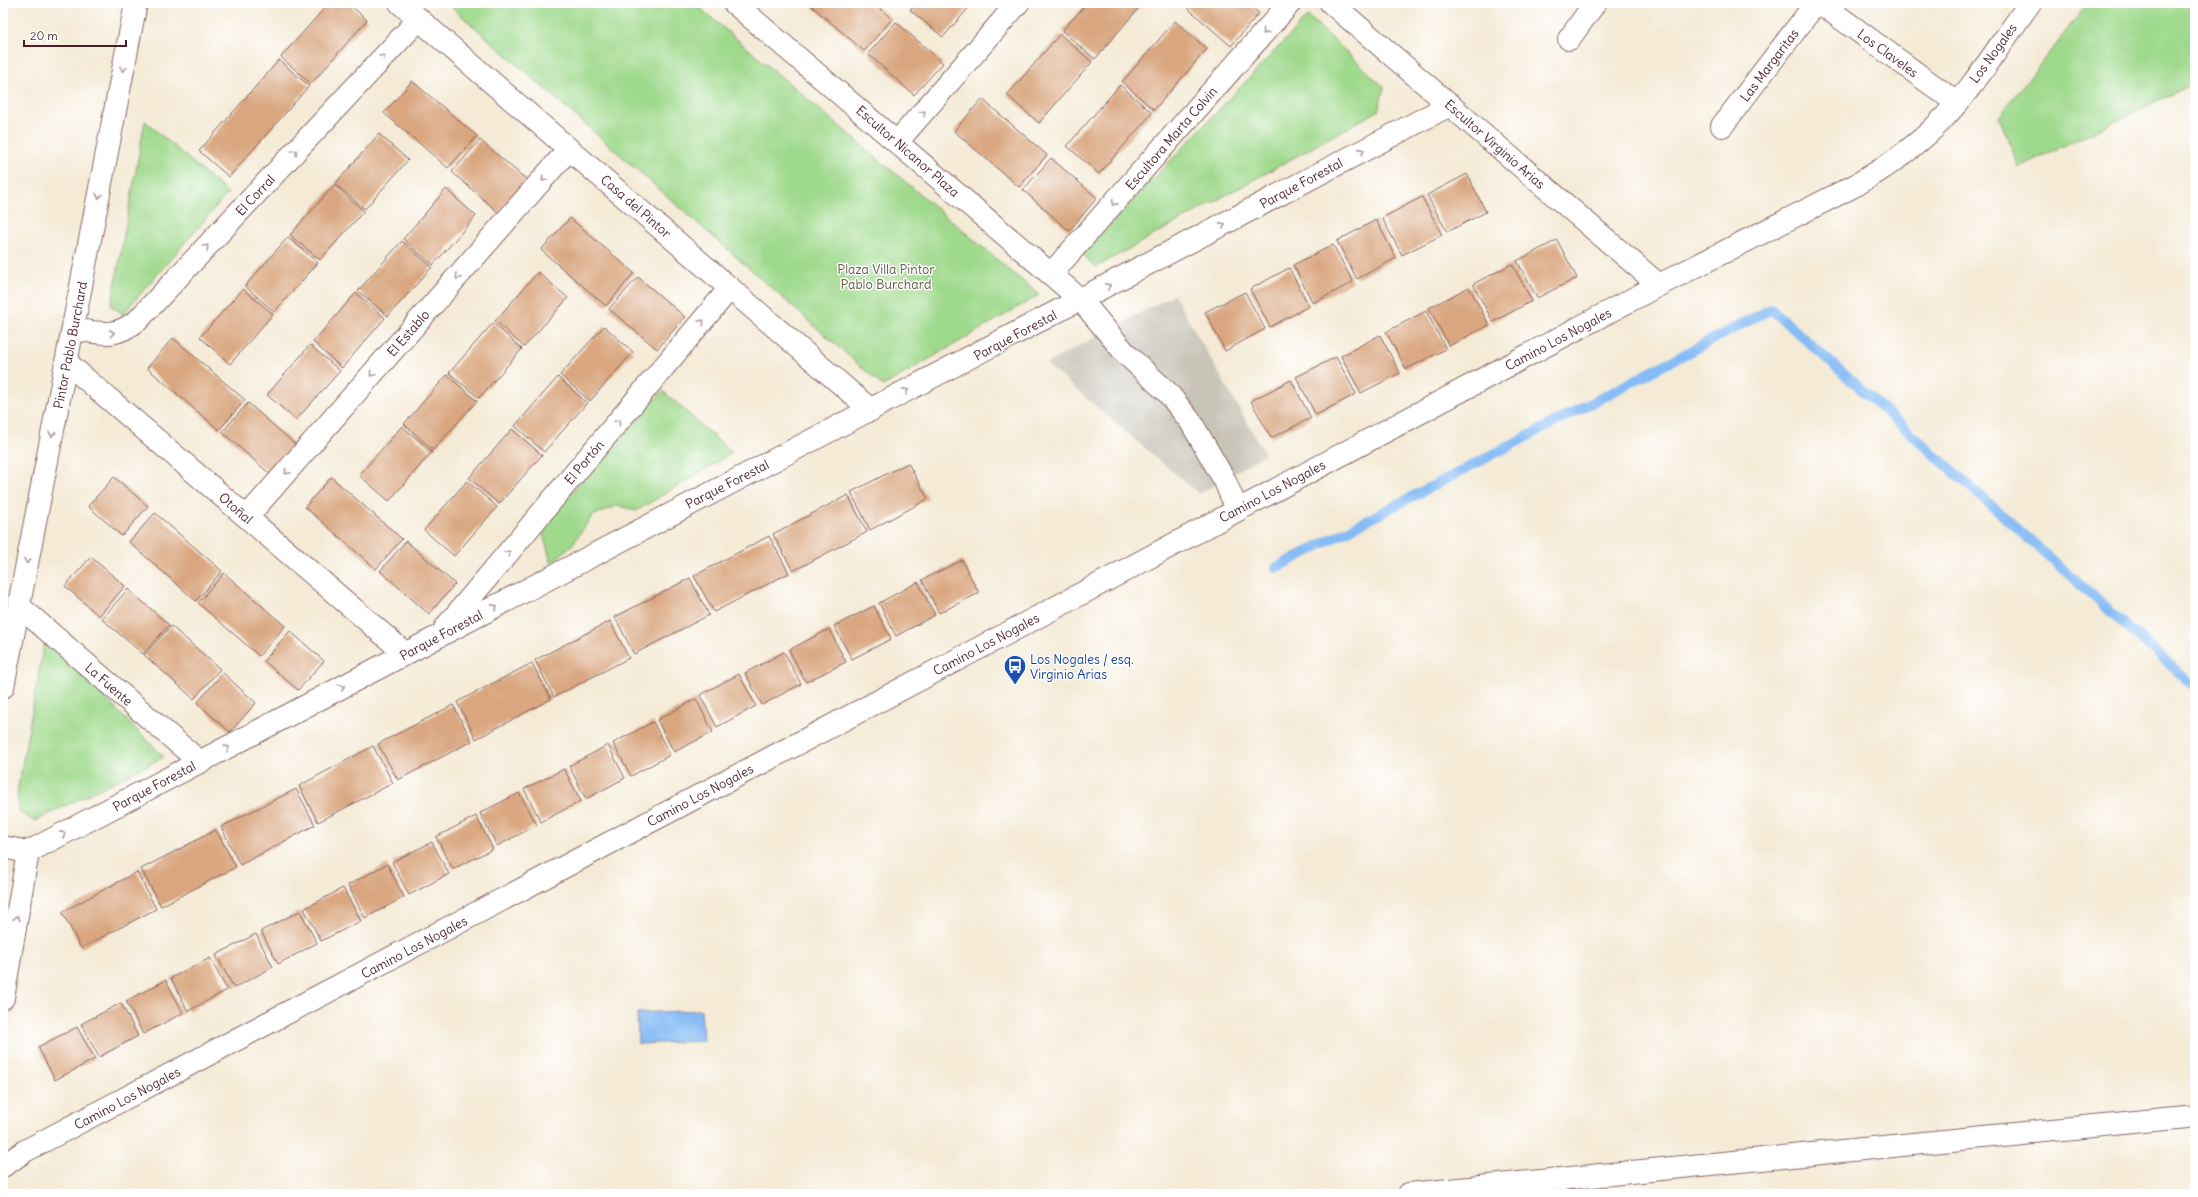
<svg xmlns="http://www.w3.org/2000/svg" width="2198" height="1197" font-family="Delius,sans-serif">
  <rect width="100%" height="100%" fill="#fff"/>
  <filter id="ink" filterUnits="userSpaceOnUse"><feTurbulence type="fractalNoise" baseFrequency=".025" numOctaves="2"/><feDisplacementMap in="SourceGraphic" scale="8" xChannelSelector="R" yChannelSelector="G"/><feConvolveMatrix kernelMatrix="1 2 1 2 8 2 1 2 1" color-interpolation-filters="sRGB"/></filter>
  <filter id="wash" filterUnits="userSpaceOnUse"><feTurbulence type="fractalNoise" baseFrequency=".012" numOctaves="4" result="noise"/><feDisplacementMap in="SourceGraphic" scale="16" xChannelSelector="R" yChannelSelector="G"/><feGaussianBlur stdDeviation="0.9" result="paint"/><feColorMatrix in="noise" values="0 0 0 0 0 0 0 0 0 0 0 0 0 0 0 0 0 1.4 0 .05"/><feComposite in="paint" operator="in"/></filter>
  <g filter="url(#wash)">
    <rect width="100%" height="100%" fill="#f4ead5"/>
    <!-- industrial -->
    <path fill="#c8c4b8" d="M1174 295 1265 454 1199 494 1046 364Z"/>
    <!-- green -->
    <g fill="#9fd98c" stroke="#747c5c">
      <path d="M447 3H694L1039 295 883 386Z"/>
      <path d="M2088 3H2195V83L2019 167 1999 117Z"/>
      <path d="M1308 16 1384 87 1378 111 1096 267 1082 254Z"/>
      <path d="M145 121 228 193 123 314 111 306Z"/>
      <path d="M663 391 732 453 636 511 618 505 592 516 572 545 551 563 541 526Z"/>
      <path d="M45 639 164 757 35 821 20 813 17 793Z"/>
    </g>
    <!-- water -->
    <path fill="#86bcf5" stroke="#686e90" d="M701 1010 703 1041 638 1044 637 1013Z"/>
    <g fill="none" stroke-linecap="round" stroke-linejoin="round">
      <!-- stream -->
      <path stroke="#86bcf5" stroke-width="10" d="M1276 568 1771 309 2195 687"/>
    </g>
    <g id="blocks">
      <!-- building -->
      <g fill="#d9a67f">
        <path d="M329 3H348L367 20 311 84 281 57Z"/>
        <path d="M808 3H874L892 19 864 51Z"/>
        <path d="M916 3H973L943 37 910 10Z"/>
        <path d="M1087 3H1143L1095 59 1062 31Z"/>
        <path d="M1186 3H1247L1259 13 1231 46 1184 5Z"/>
        <path d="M1175 21 1207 49 1154 110 1122 82Z"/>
        <path d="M896 22 943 63 914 95 868 54Z"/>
        <path d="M1060 34 1092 62 1039 123 1007 95Z"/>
        <path d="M279 60 309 86 229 177 199 151Z"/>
        <path d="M412 81 477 136 448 168 384 113Z"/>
        <path d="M1120 85 1152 113 1099 174 1067 146Z"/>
        <path d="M982 99 1047 155 1019 187 954 131Z"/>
        <path d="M379 134 408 160 365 209 335 184Z"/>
        <path d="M480 140 527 180 499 213 452 172Z"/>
        <path d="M1051 158 1097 198 1069 231 1023 190Z"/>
        <path d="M1467 174 1486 212 1447 232 1427 195Z"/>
        <path d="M334 185 364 211 320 260 290 235Z"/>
        <path d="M446 189 476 216 433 265 403 239Z"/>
        <path d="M1422 197 1442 235 1402 255 1382 218Z"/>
        <path d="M570 218 634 273 606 306 541 250Z"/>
        <path d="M1376 220 1396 258 1357 279 1337 241Z"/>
        <path d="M288 237 318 263 274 312 245 286Z"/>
        <path d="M1557 240 1577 278 1537 298 1517 261Z"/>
        <path d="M402 241 432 267 388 316 358 291Z"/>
        <path d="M1333 245 1353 282 1313 303 1293 265Z"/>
        <path d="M1512 264 1532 301 1493 322 1473 284Z"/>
        <path d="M1289 268 1309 306 1270 327 1250 289Z"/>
        <path d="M538 272 568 298 524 347 495 321Z"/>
        <path d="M638 277 685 317 657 349 609 309Z"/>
        <path d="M1469 287 1489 325 1449 346 1429 308Z"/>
        <path d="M243 289 273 314 230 364 200 337Z"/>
        <path d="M1245 292 1265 329 1225 351 1205 312Z"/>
        <path d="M356 293 385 318 342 368 313 342Z"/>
        <path d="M1426 311 1446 349 1406 369 1386 332Z"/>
        <path d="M493 323 522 349 479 398 449 373Z"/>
        <path d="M604 326 633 352 590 401 560 375Z"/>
        <path d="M1380 335 1400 373 1361 393 1341 356Z"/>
        <path d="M173 338 245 400 219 430 147 368Z"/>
        <path d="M310 345 340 371 296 420 267 395Z"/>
        <path d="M1336 357 1356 394 1316 415 1296 377Z"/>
        <path d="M447 375 477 401 433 450 404 424Z"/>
        <path d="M558 377 587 403 544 452 515 426Z"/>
        <path d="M1291 380 1311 418 1271 438 1251 401Z"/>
        <path d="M248 403 297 446 271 475 222 432Z"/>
        <path d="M402 426 432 452 389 501 359 475Z"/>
        <path d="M512 429 542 455 499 504 469 478Z"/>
        <path d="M908 463 928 499 870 530 851 492Z"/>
        <path d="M114 477 148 506 122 536 88 506Z"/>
        <path d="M331 477 402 539 376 569 305 507Z"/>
        <path d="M467 481 497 507 454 556 424 530Z"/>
        <path d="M848 495 867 532 793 571 773 534Z"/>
        <path d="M155 513 222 571 196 601 129 542Z"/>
        <path d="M769 536 789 573 714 612 694 576Z"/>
        <path d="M406 541 455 584 429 614 380 571Z"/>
        <path d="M91 557 125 586 99 616 65 586Z"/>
        <path d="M962 560 979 593 939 613 922 580Z"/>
        <path d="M224 573 285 626 259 656 198 603Z"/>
        <path d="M690 578 709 615 634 654 615 617Z"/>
        <path d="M918 582 935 615 896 636 879 603Z"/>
        <path d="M128 589 169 625 143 654 102 619Z"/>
        <path d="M874 606 891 639 852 659 834 626Z"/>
        <path d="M610 621 629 658 554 697 535 660Z"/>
        <path d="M171 626 220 669 194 699 144 655Z"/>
        <path d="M829 629 846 662 806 682 789 650Z"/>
        <path d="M290 631 324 661 298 690 264 661Z"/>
        <path d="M784 652 801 684 762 705 745 673Z"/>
        <path d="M532 663 551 699 476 739 457 702Z"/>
        <path d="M223 673 256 703 230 732 197 703Z"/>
        <path d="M739 674 756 706 717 727 700 695Z"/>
        <path d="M696 699 713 732 674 752 657 720Z"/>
        <path d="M453 705 472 741 398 780 378 744Z"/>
        <path d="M653 722 670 755 631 776 613 743Z"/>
        <path d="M608 745 625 778 586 799 569 766Z"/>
        <path d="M373 746 393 783 318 822 299 786Z"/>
        <path d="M564 769 581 801 541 822 524 789Z"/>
        <path d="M296 789 315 825 240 865 221 827Z"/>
        <path d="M519 793 537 825 497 846 480 813Z"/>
        <path d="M476 816 493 849 453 869 436 837Z"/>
        <path d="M216 830 236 867 161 906 141 869Z"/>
        <path d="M432 842 449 874 409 895 392 862Z"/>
        <path d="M387 864 404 897 365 918 348 885Z"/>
        <path d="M137 872 156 909 81 948 62 912Z"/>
        <path d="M343 888 361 921 321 941 304 909Z"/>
        <path d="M300 911 317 943 278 964 261 931Z"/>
        <path d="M256 934 273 967 234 988 216 955Z"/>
        <path d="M210 958 227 990 188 1011 171 978Z"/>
        <path d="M166 980 183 1013 143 1034 126 1001Z"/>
        <path d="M121 1003 138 1036 99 1057 81 1024Z"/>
        <path d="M77 1027 95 1059 55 1080 38 1047Z"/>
      </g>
    </g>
  </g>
  <g filter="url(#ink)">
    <use href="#blocks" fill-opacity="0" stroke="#866666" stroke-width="1"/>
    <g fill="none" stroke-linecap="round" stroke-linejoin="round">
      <!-- minor casing -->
      <g stroke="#866666" stroke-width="24">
        <g id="minor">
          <path d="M400 3 871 410"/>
          <path d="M734 3 1081 300 1126 354 1168 393 1191 422 1225 481 1237 510"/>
          <path d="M1331 3 1659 285"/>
          <path d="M1820 3 1957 103"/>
          <path d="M1569 39 1595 3"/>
          <path d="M1722 126 1816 3"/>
          <path d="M897 142 1018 3"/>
          <path d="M1051 274 1290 3"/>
          <path d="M73 329C101 333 114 339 138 320L419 19"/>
          <path d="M66 362 406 654"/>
          <path d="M247 517 569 149"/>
          <path d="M19 606 200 762"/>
          <path d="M445 628 730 288"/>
          <path d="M3 687 136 3"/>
          <path d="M3 847 28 852 1450 105"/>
          <path d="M3 998 28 852"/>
          <path d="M3 1166 25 1151 1004 635 1659 285 1856 185C1885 168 1913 149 1937 125 1973 89 2000 44 2030 3"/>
          <path d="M1409 1194 2195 1116"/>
        </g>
      </g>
      <!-- path -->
      <path stroke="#866666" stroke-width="2.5" stroke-dasharray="3 3" stroke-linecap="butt" d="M3 5V3"/>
      <!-- minor -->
      <use href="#minor" stroke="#fff" stroke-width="22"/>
    </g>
    <!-- one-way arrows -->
    <defs><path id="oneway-chevron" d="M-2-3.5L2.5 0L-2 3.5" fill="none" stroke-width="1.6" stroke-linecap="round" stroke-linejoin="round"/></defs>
    <g stroke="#ae9aa0">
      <use href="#oneway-chevron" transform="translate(1265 32) rotate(131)"/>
      <use href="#oneway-chevron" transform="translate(383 57) rotate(-47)"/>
      <use href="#oneway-chevron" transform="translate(123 69) rotate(101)"/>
      <use href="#oneway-chevron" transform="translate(923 113) rotate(-49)"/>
      <use href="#oneway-chevron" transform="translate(1362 151) rotate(-28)"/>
      <use href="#oneway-chevron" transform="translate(295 152) rotate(-47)"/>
      <use href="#oneway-chevron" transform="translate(544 179) rotate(131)"/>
      <use href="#oneway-chevron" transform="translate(99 196) rotate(101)"/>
      <use href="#oneway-chevron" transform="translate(1114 203) rotate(131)"/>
      <use href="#oneway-chevron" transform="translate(1223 225) rotate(-28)"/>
      <use href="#oneway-chevron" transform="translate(206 247) rotate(-47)"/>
      <use href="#oneway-chevron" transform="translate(458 277) rotate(131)"/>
      <use href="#oneway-chevron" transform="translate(1108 286) rotate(-28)"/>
      <use href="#oneway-chevron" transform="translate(702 322) rotate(-50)"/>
      <use href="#oneway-chevron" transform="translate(112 333) rotate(-6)"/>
      <use href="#oneway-chevron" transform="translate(372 374) rotate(131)"/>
      <use href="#oneway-chevron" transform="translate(906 391) rotate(-28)"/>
      <use href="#oneway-chevron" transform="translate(618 422) rotate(-50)"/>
      <use href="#oneway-chevron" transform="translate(52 434) rotate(101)"/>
      <use href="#oneway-chevron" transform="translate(287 472) rotate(131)"/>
      <use href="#oneway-chevron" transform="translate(508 553) rotate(-50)"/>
      <use href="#oneway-chevron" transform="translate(27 561) rotate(101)"/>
      <use href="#oneway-chevron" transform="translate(495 607) rotate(-28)"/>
      <use href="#oneway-chevron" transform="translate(342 687) rotate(-28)"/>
      <use href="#oneway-chevron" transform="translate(227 748) rotate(-28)"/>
      <use href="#oneway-chevron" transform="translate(63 834) rotate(-28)"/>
      <use href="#oneway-chevron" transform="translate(17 918) rotate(-80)"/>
    </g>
  </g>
  <!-- icons -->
  <defs>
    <g id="bus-pin" transform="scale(1.15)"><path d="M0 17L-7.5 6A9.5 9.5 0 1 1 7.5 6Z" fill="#1a4fb4" stroke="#fff"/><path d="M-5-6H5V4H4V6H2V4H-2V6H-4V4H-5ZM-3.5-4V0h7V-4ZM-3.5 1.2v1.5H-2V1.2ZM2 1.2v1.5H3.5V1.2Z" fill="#fff"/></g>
  </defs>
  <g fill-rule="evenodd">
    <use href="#bus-pin" x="1015" y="666"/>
  </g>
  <g text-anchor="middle" stroke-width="3" stroke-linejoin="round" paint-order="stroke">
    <!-- street labels -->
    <g font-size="13" fill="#4a1f2b" stroke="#fff">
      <text transform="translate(1888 53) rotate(36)" y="5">Los Claveles</text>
      <text transform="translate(1993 53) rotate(-54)" y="5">Los Nogales</text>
      <text transform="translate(1769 65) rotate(-53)" y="5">Las Margaritas</text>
      <text transform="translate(1171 138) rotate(-49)" y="5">Escultora Marta Colvin</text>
      <text transform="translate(1495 144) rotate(41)" y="5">Escultor Virginio Arias</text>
      <text transform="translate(908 151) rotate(41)" y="5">Escultor Nicanor Plaza</text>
      <text transform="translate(1301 183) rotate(-28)" y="5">Parque Forestal</text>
      <text transform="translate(255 195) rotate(-47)" y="5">El Corral</text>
      <text transform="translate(636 206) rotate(41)" y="5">Casa del Pintor</text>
      <text transform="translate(408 333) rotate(-49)" y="5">El Establo</text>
      <text transform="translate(1015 335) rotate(-28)" y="5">Parque Forestal</text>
      <text transform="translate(1558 339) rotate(-28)" y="5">Camino Los Nogales</text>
      <text transform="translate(70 345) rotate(-79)" y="5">Pintor Pablo Burchard</text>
      <text transform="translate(584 462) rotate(-50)" y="5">El Portón</text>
      <text transform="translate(727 484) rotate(-27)" y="5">Parque Forestal</text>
      <text transform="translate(1272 491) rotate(-28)" y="5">Camino Los Nogales</text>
      <text transform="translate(236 508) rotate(41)" y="5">Otoñal</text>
      <text transform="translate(441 635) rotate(-28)" y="5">Parque Forestal</text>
      <text transform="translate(986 644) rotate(-28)" y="5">Camino Los Nogales</text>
      <text transform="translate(109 684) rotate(41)" y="5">La Fuente</text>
      <text transform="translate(154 786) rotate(-28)" y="5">Parque Forestal</text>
      <text transform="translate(700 795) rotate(-28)" y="5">Camino Los Nogales</text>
      <text transform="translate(414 947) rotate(-28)" y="5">Camino Los Nogales</text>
      <text transform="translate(127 1098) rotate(-28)" y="5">Camino Los Nogales</text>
    </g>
    <!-- park labels -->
    <g font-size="13" fill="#645748" stroke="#fff">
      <text x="886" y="274">Plaza Villa Pintor<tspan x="886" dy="15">Pablo Burchard</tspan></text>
    </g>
    <!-- transit labels -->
    <g font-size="13" fill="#164399" stroke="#fff" text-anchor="start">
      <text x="1030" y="664">Los Nogales / esq.<tspan x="1030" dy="15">Virginio Arias</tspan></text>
    </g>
  </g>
  <!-- margin -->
  <rect width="2198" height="1197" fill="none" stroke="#fff" stroke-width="16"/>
  <!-- scale -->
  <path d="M24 40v6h102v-6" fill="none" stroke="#4a1f2b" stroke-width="2"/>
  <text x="30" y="40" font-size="12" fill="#4a1f2b" stroke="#ffffff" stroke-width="3" paint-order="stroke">20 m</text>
</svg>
